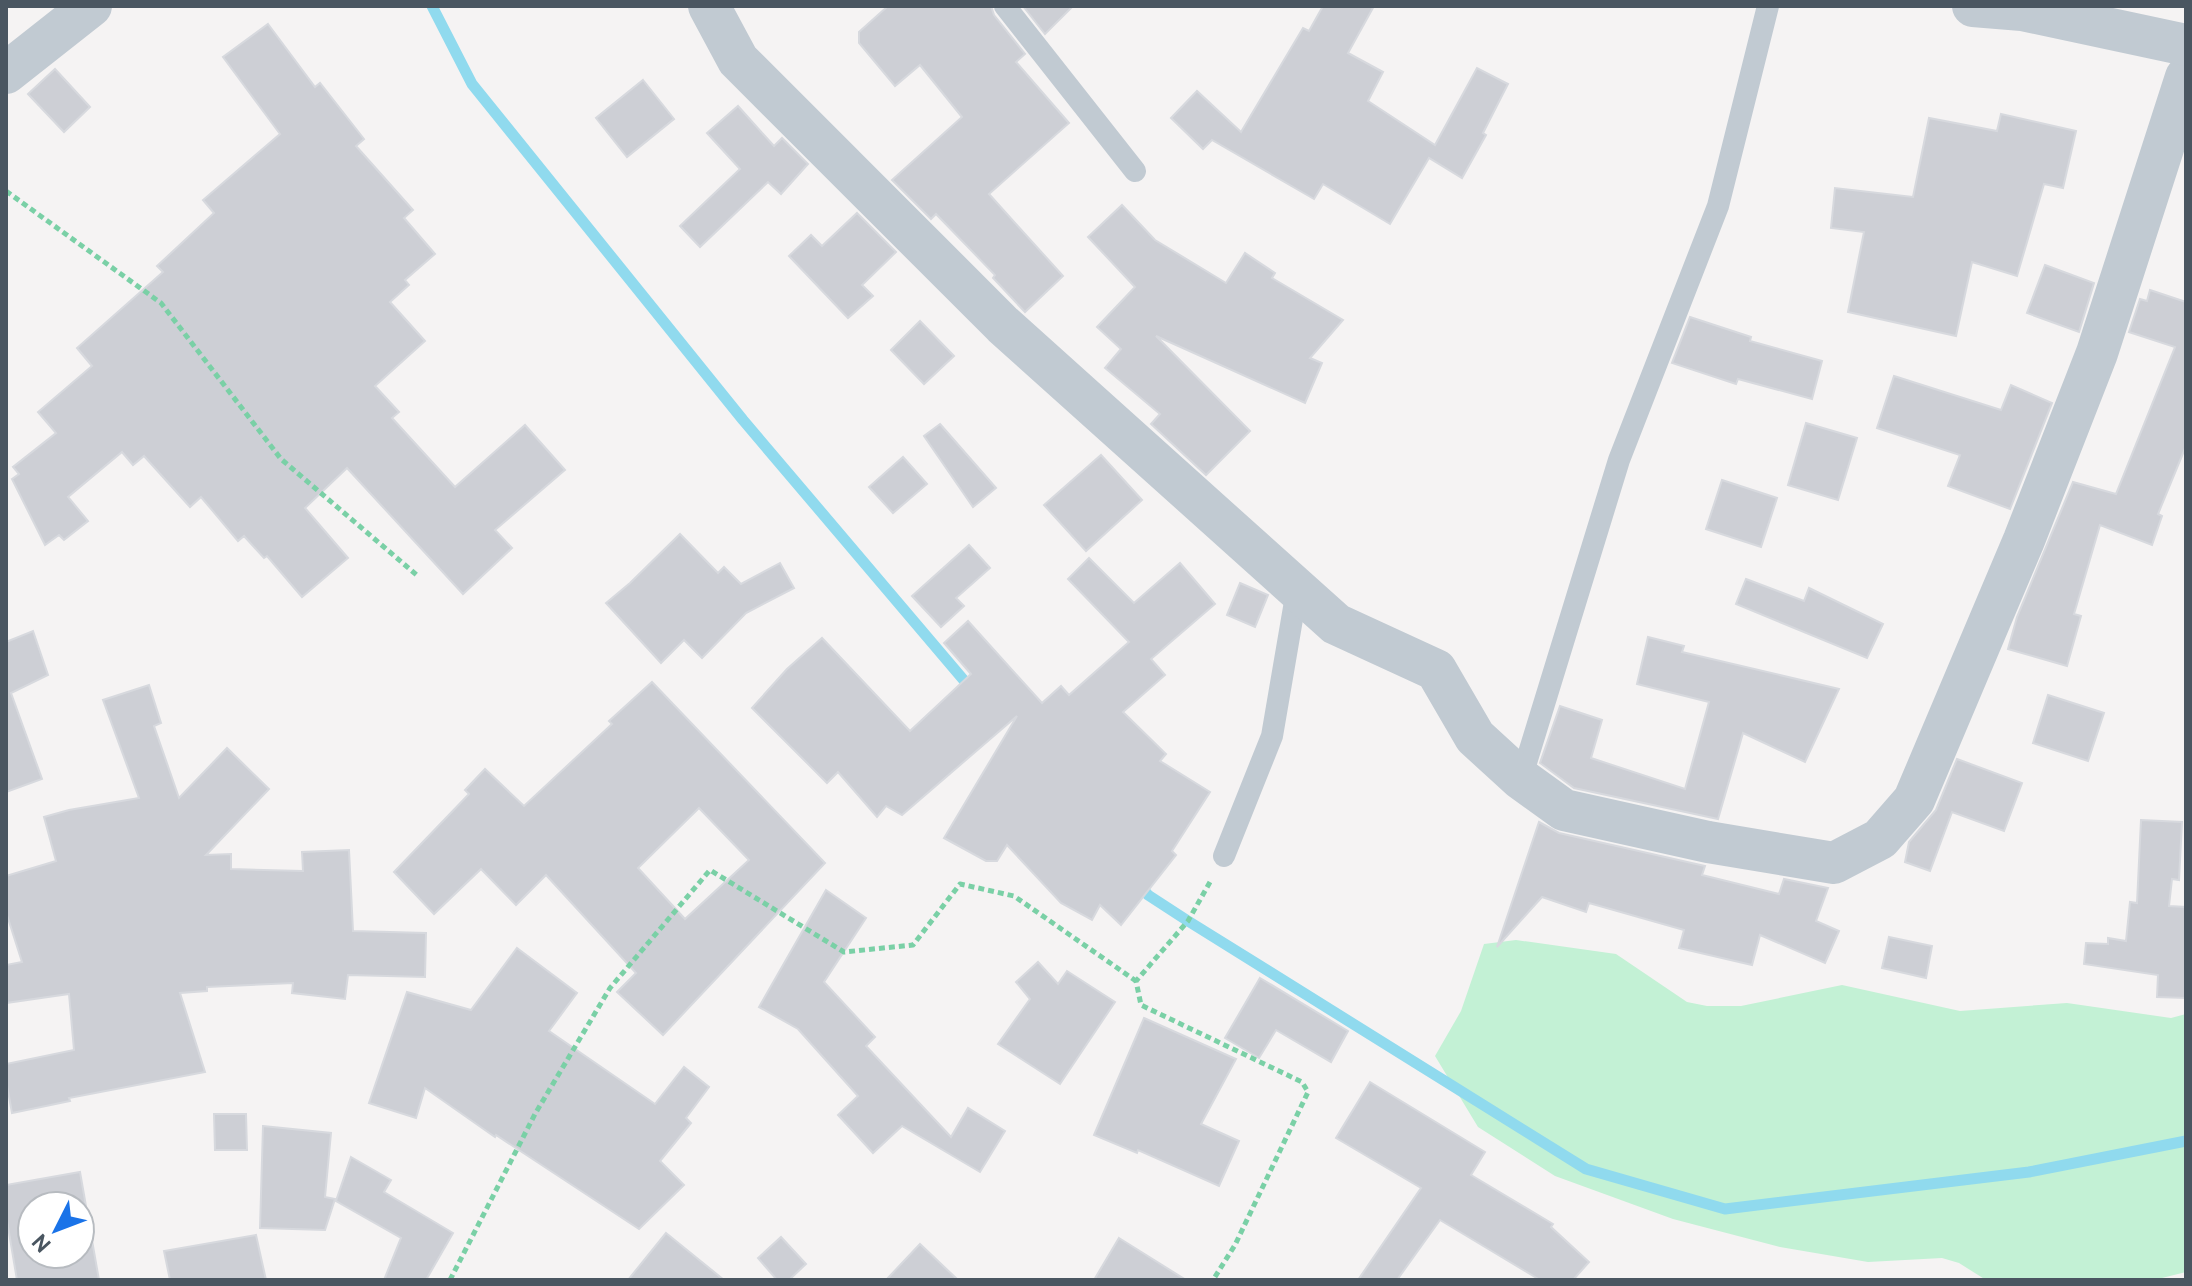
<svg xmlns="http://www.w3.org/2000/svg" width="2192" height="1286" font-family="Overpass,sans-serif">
  <rect width="100%" height="100%" fill="#f5f3f3"/>
  <!-- green -->
  <path fill="#c3f1d5" d="M1516 940 1616 954 1687 1002 1707 1006H1741L1842 985 1960 1011 2067 1003 2171 1018 2186 1014V1272L2154 1280H1986L1959 1263 1942 1258 1868 1262 1780 1247 1673 1219 1555 1176 1478 1127 1435 1056 1461 1011 1484 944Z"/>
  <g fill="none" stroke-linecap="round" stroke-linejoin="round">
    <!-- stream -->
    <g stroke="#90daee" stroke-width="11">
      <path d="M432 6 472 84 743 420 973 691"/>
      <path d="M1138 883 1148 895 1188 921 1586 1169 1725 1209 2029 1172 2186 1141"/>
    </g>
  </g>
  <!-- building -->
  <g fill="#cdcfd5" stroke="#d7d9de" stroke-width="2" fill-rule="evenodd">
    <path d="M888 6H991L994 15 1025 54 1016 62 1069 123 989 194 1063 276 1025 312 993 278 995 275 936 214 931 219 892 180 962 117 920 65 895 86 859 43V32Z"/>
    <path d="M1023 6H1073L1045 34Z"/>
    <path d="M1323 6H1374L1348 53 1383 72 1368 101 1435 145 1477 68 1508 84 1483 133 1486 135 1462 178 1429 158 1390 224 1323 184 1314 199 1212 140 1203 149 1171 118 1197 91 1241 132 1303 28 1309 31Z"/>
    <path d="M268 24 315 87 320 83 364 139 356 146 413 210 404 218 435 254 405 280 409 285 390 302 425 341 375 386 399 412 392 418 455 487 525 425 565 470 495 530 512 548 463 594 347 468 305 508 348 558 302 597 267 556 264 558 244 536 238 541 201 497 190 507 144 456 133 465 122 452 68 497 88 521 64 540 59 535 45 545 12 479 19 474 13 467 56 433 38 412 92 366 77 348 163 272 157 266 214 213 203 200 280 134 223 57Z"/>
    <path d="M55 69 90 107 64 132 28 94Z"/>
    <path d="M643 80 674 119 627 157 596 118Z"/>
    <path d="M738 106 774 146 782 138 808 164 781 194 768 182 700 247 680 226 740 169 707 133Z"/>
    <path d="M2001 114 2076 131 2063 188 2044 184 2017 276 1972 262 1956 336 1848 312 1864 232 1831 228 1835 188 1913 197 1929 118 1997 131Z"/>
    <path d="M1122 205 1155 240 1226 283 1245 253 1275 273 1272 278 1343 320 1310 358 1322 363 1305 403 1156 336 1250 431 1206 475 1151 424 1160 414 1105 368 1121 349 1097 327 1135 287 1088 237Z"/>
    <path d="M857 213 896 252 862 285 873 296 848 318 789 256 811 235 822 246Z"/>
    <path d="M2045 265 2094 283 2079 332 2027 313Z"/>
    <path d="M2150 290 2186 302V446L2158 514 2162 516 2152 545 2100 525 2074 614 2081 616 2067 666 2008 649 2017 617 2073 482 2116 494 2175 347 2129 332 2140 299 2147 301Z"/>
    <path d="M1690 317 1751 337 1750 341 1822 361 1812 399 1738 379 1736 384 1672 363Z"/>
    <path d="M920 321 954 356 924 384 891 350Z"/>
    <path d="M1894 376 2001 410 2011 385 2052 403 2010 509 1948 486 1960 455 1877 428Z"/>
    <path d="M1806 423 1857 438 1838 500 1788 485Z"/>
    <path d="M940 424 996 488 973 507 924 436Z"/>
    <path d="M1101 455 1142 500 1086 551 1044 505Z"/>
    <path d="M903 457 927 484 893 513 869 487Z"/>
    <path d="M1722 480 1777 498 1761 547 1706 529Z"/>
    <path d="M680 534 718 573 724 567 741 584 780 563 794 588 746 613 702 658 684 640 661 663 606 603 630 583Z"/>
    <path d="M969 545 990 568 956 598 964 606 941 627 912 596Z"/>
    <path d="M1089 558 1134 603 1180 563 1215 604 1151 659 1165 675 1123 712 1166 754 1160 761 1210 792 1172 851 1176 855 1121 925 1100 905 1092 920 1061 903 1007 845 997 861H986L944 838 1017 716 902 815 886 806 877 817 838 772 827 783 752 708 787 669 822 638 910 731 971 674 944 643 968 621 1042 703 1061 686 1069 695 1129 642 1068 579Z"/>
    <path d="M1746 579 1804 601 1809 588 1883 624 1867 658 1736 604Z"/>
    <path d="M1240 583 1268 595 1255 627 1227 615Z"/>
    <path d="M33 631 48 675 11 693 42 779 6 792V642Z"/>
    <path d="M1648 637 1684 646 1682 652 1839 689 1805 762 1743 733 1718 819 1574 788 1540 763 1560 706 1602 720 1591 758 1685 789 1709 702 1637 684Z"/>
    <path d="M652 682 825 863 663 1035 617 992 636 973 546 875 516 905 481 869 434 914 394 872 469 794 465 790 485 769 524 806 612 724 609 721ZM699 808 749 860 685 919 638 868Z"/>
    <path d="M149 685 161 723 154 726 179 798 227 748 269 789 206 855 231 854V869L303 871 302 852 349 850 353 931 426 933 425 977 348 975 345 999 292 993 293 983 207 987V991L180 993 205 1072 69 1098 70 1101 12 1113 6 1080V1064L74 1050 69 994 6 1003V965L22 962 6 912V876L56 861 44 817 69 810 139 798 103 700Z"/>
    <path d="M2048 695 2104 713 2088 761 2033 743Z"/>
    <path d="M1957 759 2022 783 2004 831 1952 812 1930 871 1905 862 1909 842 1936 810Z"/>
    <path d="M2141 820 2182 822 2179 880 2172 879 2169 906 2186 907V998L2157 997 2158 975 2084 964 2086 943 2108 944V938L2126 941 2130 902 2137 903Z"/>
    <path d="M1539 822 1559 833 1705 866 1702 875 1779 894 1784 879 1828 888 1816 921 1839 931 1825 963 1760 935 1752 965 1679 948 1684 930 1589 903 1586 912 1542 897 1497 947Z"/>
    <path d="M826 890 866 918 824 982 875 1037 866 1046 951 1137 968 1108 1005 1131 980 1172 902 1126 873 1153 838 1115 858 1096 798 1029 759 1007Z"/>
    <path d="M1889 937 1932 946 1926 978 1882 968Z"/>
    <path d="M517 948 577 993 549 1031 655 1104 684 1067 709 1087 686 1118 691 1123 660 1161 684 1185 639 1229 496 1135 495 1137 425 1088 416 1118 369 1103 407 992 471 1010Z"/>
    <path d="M1038 962 1058 984 1067 971 1115 1002 1060 1084 998 1044 1030 999 1016 982Z"/>
    <path d="M1260 978 1348 1031 1331 1062 1276 1030 1259 1058 1225 1038Z"/>
    <path d="M1144 1018 1236 1059 1201 1124 1239 1141 1219 1186 1138 1150 1137 1153 1094 1135Z"/>
    <path d="M1370 1082 1485 1152 1471 1175 1553 1224 1551 1227 1589 1262 1573 1280H1540L1440 1220 1397 1280H1358L1421 1188 1336 1138Z"/>
    <path d="M214 1114H246L247 1150H215Z"/>
    <path d="M263 1126 331 1133 325 1197 335 1199 325 1230 260 1228Z"/>
    <path d="M351 1157 391 1180 384 1192 453 1233 426 1280H384L401 1238 336 1201Z"/>
    <path d="M80 1172 99 1280H17L6 1215V1185ZM32 1206H80V1254H32Z"/>
    <path d="M666 1233 724 1280H628Z"/>
    <path d="M256 1235 266 1280H170L164 1251Z"/>
    <path d="M781 1237 806 1264 789 1280H777L758 1258Z"/>
    <path d="M1119 1238 1186 1280H1094Z"/>
    <path d="M920 1244 958 1280H886Z"/>
  </g>
  <g fill="none" stroke-linecap="round" stroke-linejoin="round">
    <!-- path -->
    <g stroke="#7ad0a6" stroke-width="5" stroke-dasharray="6 4" stroke-linecap="butt">
      <path d="M6 191 161 303 281 459 419 577"/>
      <path d="M1210 882 1188 921 1136 981 1141 1005 1302 1082 1308 1092 1235 1245 1213 1280"/>
      <path d="M450 1280 535 1114 610 988 710 870 844 952 913 945 960 884 1014 896 1136 981"/>
    </g>
    <!-- lane -->
    <g stroke="#c1cad2" stroke-width="22">
      <path d="M1005 6 1135 171"/>
      <path d="M1521 779 1619 460 1718 206 1768 6"/>
      <path d="M1224 856 1272 736 1297 590"/>
    </g>
    <!-- street -->
    <g stroke="#c1cad2" stroke-width="42">
      <path d="M709 6 738 60 1003 325 1336 624 1436 670 1475 737 1521 779 1564 810 1708 842 1834 863 1880 839 1914 800 2024 540 2097 353 2186 77"/>
      <path d="M1973 6 2022 10 2186 45"/>
      <path d="M6 73 91 6"/>
    </g>
  </g>
  <!-- border -->
  <rect width="2192" height="1286" fill="none" stroke="#4a5661" stroke-width="16"/>
  <!-- north arrow -->
  <g transform="translate(56 1230) rotate(228)"><circle r="38" fill="#ffffff" stroke="#b7bbc0" stroke-width="2"/>
  <path d="M0-6L14 30L0 20L-14 30Z" fill="#1a73e8"/>
  <text y="-12" font-size="22" font-weight="bold" text-anchor="middle" fill="#4a5661">N</text>
  </g>
</svg>
